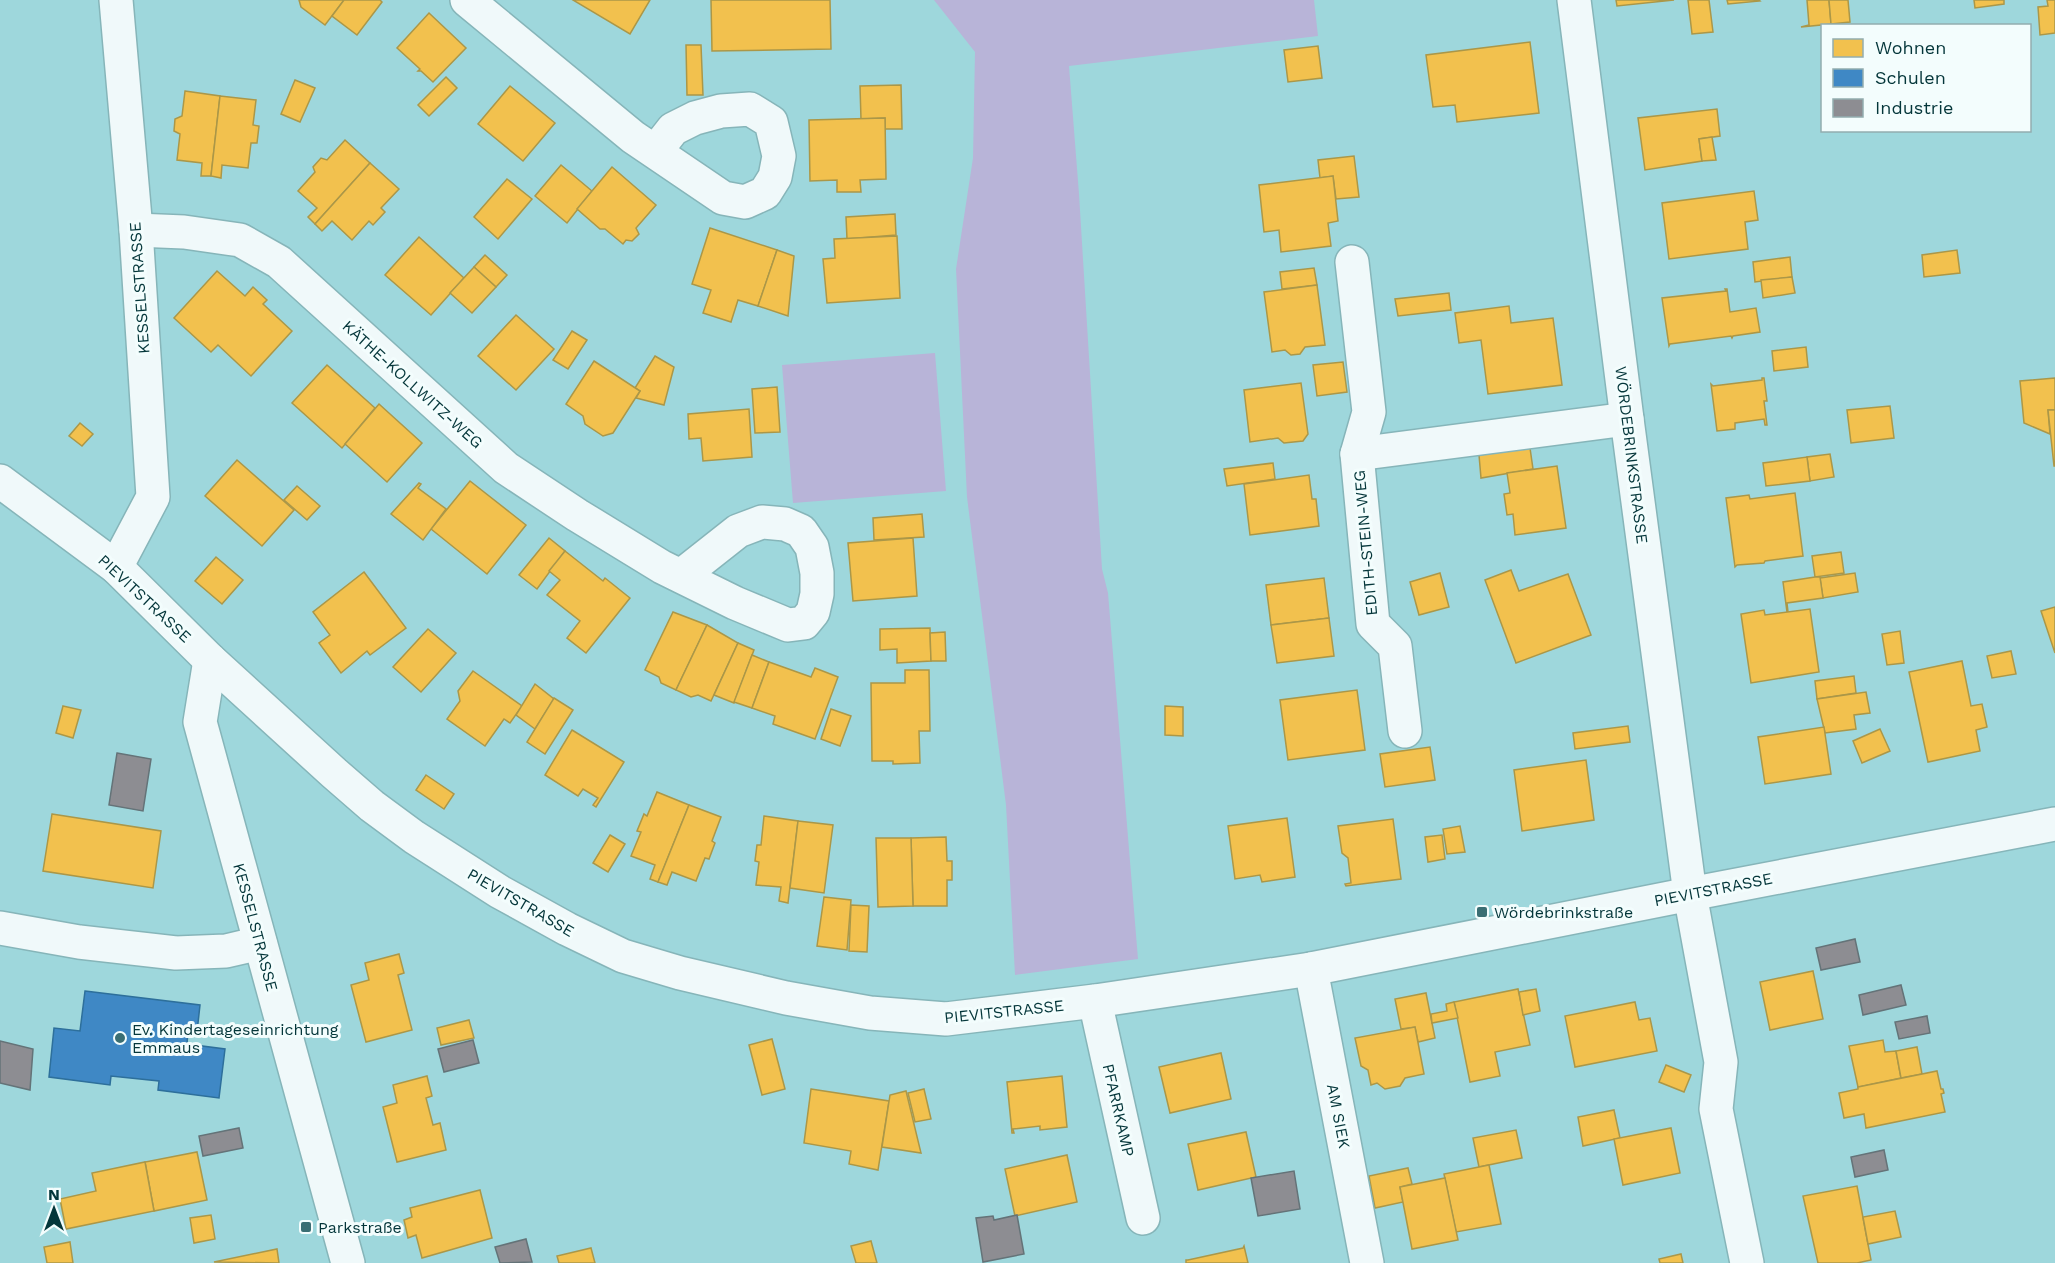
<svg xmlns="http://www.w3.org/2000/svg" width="2055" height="1263" font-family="'Work Sans',sans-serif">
  <rect width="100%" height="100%" fill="#9ed7dc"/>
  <!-- green -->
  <g fill="#b8b4d8">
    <path d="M934 0H1314L1318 36 1069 66 1079 194 1102 569 1108 593 1138 959 1015 975 1006 805 967 497 956 269 973 158 975 52Z"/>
    <path d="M935 353 946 491 793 503 782 365Z"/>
  </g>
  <!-- homes -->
  <g fill="#f2c14e" stroke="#ab9748" stroke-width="1.5">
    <path d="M299 0H344L325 25 301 7Z"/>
    <path d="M344 0H380L382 2 357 35 332 16Z"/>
    <path d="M573 0H650L630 34Z"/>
    <path d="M711 0H830L831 49 712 51Z"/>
    <path d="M1616 0H1674L1617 6Z"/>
    <path d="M1688 0H1709L1713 32 1692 34Z"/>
    <path d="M1727 0H1759L1760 1 1728 4Z"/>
    <path d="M1807 0H1829L1831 24 1801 27 1809 25Z"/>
    <path d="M1829 0H1848L1850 22 1831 24Z"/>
    <path d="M1974 0H2004V4L1975 8Z"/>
    <path d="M2047 0H2055V33L2040 35 2038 7 2048 6Z"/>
    <path d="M429 13 466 48 433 82 421 71H418L420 69 397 48Z"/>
    <path d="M1530 42 1539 113 1457 122 1455 105 1433 107 1426 55Z"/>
    <path d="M686 45H701L703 95H687Z"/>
    <path d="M1318 46 1322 78 1288 82 1284 50Z"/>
    <path d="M446 77 457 88 429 116 418 105Z"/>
    <path d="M295 80 315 88 300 122 281 114Z"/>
    <path d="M901 85 902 129H885V118L861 119 860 86Z"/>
    <path d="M510 86 555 123 523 161 478 124Z"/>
    <path d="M185 91 220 96 211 176H201L202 163 177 160 180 134 174 131 175 119 182 116Z"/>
    <path d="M220 96 256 100 253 125 259 126 257 143H251L248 168 222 165 221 178 211 176Z"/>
    <path d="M1717 109 1720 136 1699 139 1702 161 1645 170 1638 118Z"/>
    <path d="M885 118 886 179 860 180 861 192H837V180L810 181 809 120Z"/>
    <path d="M1712 137 1716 160 1702 161 1699 139Z"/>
    <path d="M345 140 370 163 315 224 308 217 317 208 298 191 315 172 313 167 321 158 327 160Z"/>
    <path d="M1354 156 1359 197 1336 199 1333 176 1320 178 1318 160Z"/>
    <path d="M370 163 399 189 381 208 385 212 373 225 369 221 352 240 332 221 322 231 315 224Z"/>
    <path d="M561 165 592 191 567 223 535 196Z"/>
    <path d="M612 167 656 205 636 228 639 234 632 241 626 240 623 244 605 229H600L577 209Z"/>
    <path d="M1333 176 1338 221 1328 223 1331 246 1281 252 1279 230 1264 232 1259 185Z"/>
    <path d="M507 179 532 199 498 239 474 217Z"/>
    <path d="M1754 191 1758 220 1745 222 1748 249 1669 259 1662 203Z"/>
    <path d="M895 214 896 235 847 239 846 217Z"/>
    <path d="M710 228 777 250 758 306 738 300 731 322 703 313 711 290 692 284Z"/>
    <path d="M897 236 900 298 827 303 823 259 835 258 834 239Z"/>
    <path d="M419 237 464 278 431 315 385 275Z"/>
    <path d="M777 250 794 256 788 316 758 306Z"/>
    <path d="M1957 250 1960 273 1924 277 1922 255Z"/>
    <path d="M485 255 507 275 496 287 474 267Z"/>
    <path d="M1790 257 1792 277 1755 282 1753 262Z"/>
    <path d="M474 267 496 287 472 313 450 293Z"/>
    <path d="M1314 268 1317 285 1282 289 1280 272Z"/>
    <path d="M217 271 245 296 253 287 267 300 263 304 292 331 251 376 218 345 211 352 174 318Z"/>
    <path d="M1792 277 1795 293 1763 298 1761 280Z"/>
    <path d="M1317 285 1325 345 1305 347 1300 354 1291 355 1285 350 1272 352 1264 292Z"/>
    <path d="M1725 289H1727L1730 312 1756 308 1760 332 1733 336 1732 338 1731 336 1670 344 1669 346 1662 298 1726 291Z"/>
    <path d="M1449 293 1451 310 1398 316 1395 299Z"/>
    <path d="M1509 306 1511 323 1553 318 1562 385 1488 394 1481 340 1459 343 1455 313Z"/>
    <path d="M516 315 554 349 516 390 478 356Z"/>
    <path d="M572 331 587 340 568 369 553 360Z"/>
    <path d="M1806 347 1808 367 1774 371 1772 351Z"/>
    <path d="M655 356 674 367 664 405 636 398 640 391 635 388Z"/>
    <path d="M594 361 640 391 613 433 603 436 585 424 583 416 566 404Z"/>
    <path d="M1343 362 1347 392 1317 396 1313 365Z"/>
    <path d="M327 365 375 408 342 448 292 403Z"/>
    <path d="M1762 378H1764L1767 401H1764L1767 425H1765L1764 419 1735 423V429L1717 431 1711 384 1713 386 1762 380Z"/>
    <path d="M2055 378V410H2048L2050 434 2024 423 2020 381Z"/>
    <path d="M1301 383 1308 434 1303 441 1284 443 1278 438 1250 442 1244 390Z"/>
    <path d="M777 387 780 432 755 433 752 389Z"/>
    <path d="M379 404 422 443 387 482 345 444Z"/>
    <path d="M1890 406 1894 438 1851 443 1847 410Z"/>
    <path d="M749 409 752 457 703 461 701 438 689 439 688 414Z"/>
    <path d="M2048 410H2055V466H2054Z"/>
    <path d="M80 423 93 434 82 446 69 436Z"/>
    <path d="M1530 448 1533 469 1481 478 1479 455Z"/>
    <path d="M1830 454 1834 477 1810 481 1807 457Z"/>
    <path d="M1807 457 1810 481 1766 486 1763 463Z"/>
    <path d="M237 460 294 510 262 546 205 496Z"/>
    <path d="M1273 463 1275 479 1227 486 1224 469Z"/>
    <path d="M1557 466 1566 528 1515 535 1513 514 1507 515 1504 494 1510 493 1507 473Z"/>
    <path d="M1309 475 1312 499H1316L1319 526 1250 535 1244 484Z"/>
    <path d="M470 481 526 525 487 574 431 529Z"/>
    <path d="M419 483 421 484 418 488 446 509 423 540 391 514Z"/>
    <path d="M297 486 320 506 307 520 284 500Z"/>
    <path d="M1795 493 1803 556 1765 561 1764 563 1737 565 1735 567 1726 498 1749 495 1750 499Z"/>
    <path d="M922 514 924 537 874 540 873 518Z"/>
    <path d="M549 538 565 551 537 589 519 575Z"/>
    <path d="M913 538 917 596 853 601 848 543Z"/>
    <path d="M565 551 603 581 605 578 630 598 586 653 567 638 580 621 547 595 560 580 549 571Z"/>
    <path d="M1841 552 1844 573 1815 577 1812 556Z"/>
    <path d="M216 557 243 580 222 604 195 581Z"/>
    <path d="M1511 570 1519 591 1568 574 1591 635 1516 663 1485 580Z"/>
    <path d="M364 572 406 628 370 655 367 651 341 673 319 643 330 635 313 612Z"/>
    <path d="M1440 573 1449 607 1419 615 1410 582Z"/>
    <path d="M1855 573 1858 592 1823 598 1820 578Z"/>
    <path d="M1815 577H1820L1823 598 1787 603 1788 612H1787L1783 582Z"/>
    <path d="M1324 578 1329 618 1271 625 1266 585Z"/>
    <path d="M2055 607V653L2041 611Z"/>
    <path d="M1810 609 1819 672 1751 683 1741 614 1764 610 1765 615Z"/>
    <path d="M673 612 707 625 676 690 661 683 659 677 645 670Z"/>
    <path d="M1329 618 1334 656 1277 663 1271 625Z"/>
    <path d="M707 625 738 643 711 701 698 695 691 697 676 690Z"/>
    <path d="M930 628 931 661 897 663V649L880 650V629Z"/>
    <path d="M428 629 456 653 421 692 393 667Z"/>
    <path d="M1900 631 1904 663 1887 665 1882 634Z"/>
    <path d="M945 632 946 661H931L930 633Z"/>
    <path d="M738 643 754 650 734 703 714 695Z"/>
    <path d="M2011 651 2016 674 1992 678 1987 656Z"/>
    <path d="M752 655 769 662 752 708 734 702Z"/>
    <path d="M1962 661 1971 706 1982 704 1987 727 1976 730 1980 751 1928 762 1909 672Z"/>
    <path d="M769 662 811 677 815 668 838 677 815 739 773 724 775 716 752 708Z"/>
    <path d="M905 670H929L930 731H919L920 763 893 764V761H872L871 683H905Z"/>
    <path d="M473 671 522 706 510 723 504 719 485 746 447 719 460 701 458 691Z"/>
    <path d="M1854 676 1856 693 1817 699 1815 681Z"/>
    <path d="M535 684 554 699 535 729 516 715Z"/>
    <path d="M1357 690 1365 750 1288 760 1280 700Z"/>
    <path d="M1866 692 1870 713 1854 715 1856 729 1825 733 1817 699Z"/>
    <path d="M554 698 573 710 545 754 527 742Z"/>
    <path d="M63 706 81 710 73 738 56 733Z"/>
    <path d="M1165 706 1183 707V736L1165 735Z"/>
    <path d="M831 709 851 716 840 746 821 739Z"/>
    <path d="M1628 726 1630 742 1575 749 1573 733Z"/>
    <path d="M1824 727 1831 774 1765 784 1758 737Z"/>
    <path d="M1880 729 1890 751 1862 763 1853 741Z"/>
    <path d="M572 730 624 762 596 807 593 805 598 798 583 789 578 796 545 775Z"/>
    <path d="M1430 747 1435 780 1385 787 1380 754Z"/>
    <path d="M1586 760 1594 820 1522 831 1514 770Z"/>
    <path d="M426 775 454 794 444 809 416 790Z"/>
    <path d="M657 792 689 805 658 882 650 879 655 865 631 856 641 832 637 831 644 814 647 816Z"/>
    <path d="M689 805 721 817 712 841 715 843 709 859 705 858 696 881 672 872 667 885 658 882Z"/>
    <path d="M52 814 161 831 153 888 43 871Z"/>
    <path d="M764 816 798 821 788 903 779 901 781 887 756 885 759 862 755 861 757 845H761Z"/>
    <path d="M1287 818 1295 877 1262 882 1260 875 1235 879 1228 826Z"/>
    <path d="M1393 819 1401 879 1346 886 1345 884 1351 883 1348 858 1342 853 1338 826Z"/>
    <path d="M798 821 833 825 824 893 790 888Z"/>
    <path d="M1460 826 1465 852 1447 854 1443 829Z"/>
    <path d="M610 835 625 844 608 872 593 863Z"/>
    <path d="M1442 835 1445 859 1428 862 1425 837Z"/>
    <path d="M946 837 947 861H952V880H947V906H913L911 838Z"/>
    <path d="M876 838H911L913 906 878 907Z"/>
    <path d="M824 897 851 900 847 950 817 946Z"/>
    <path d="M851 905 869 906 867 952 849 951Z"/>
    <path d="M399 954 404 973 398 975 412 1030 366 1042 351 985 369 980 365 963Z"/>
    <path d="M1813 971 1823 1019 1770 1030 1760 982Z"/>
    <path d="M1518 989 1530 1045 1495 1052 1500 1076 1470 1082 1454 1002Z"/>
    <path d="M1536 989 1540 1011 1523 1015 1519 992Z"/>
    <path d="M1426 993 1435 1038 1418 1042 1415 1027 1401 1029 1395 999Z"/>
    <path d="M1454 1002 1458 1018 1432 1023 1431 1014 1447 1011 1446 1004Z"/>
    <path d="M1635 1002 1639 1020 1650 1018 1657 1051 1575 1067 1565 1016Z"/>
    <path d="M469 1020 474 1038 441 1045 437 1028Z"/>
    <path d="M1415 1027 1424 1074 1405 1078 1400 1086 1385 1089 1377 1083 1371 1085 1368 1070 1361 1066 1355 1038Z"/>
    <path d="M772 1039 785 1089 762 1095 749 1045Z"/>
    <path d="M1883 1040 1885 1052 1896 1051 1901 1078 1858 1087 1849 1046Z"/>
    <path d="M1917 1047 1922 1074 1901 1078 1896 1051Z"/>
    <path d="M1221 1053 1231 1099 1170 1113 1159 1067Z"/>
    <path d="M1666 1065 1691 1075 1684 1092 1659 1082Z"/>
    <path d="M1937 1071 1941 1089H1943L1944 1093 1941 1094 1945 1112 1866 1128 1864 1114 1844 1118 1839 1093 1858 1089V1087Z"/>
    <path d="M427 1076 432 1096 426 1098 433 1125 440 1123 446 1150 397 1162 383 1107 397 1103 393 1085Z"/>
    <path d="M1062 1076 1067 1127 1040 1130V1126L1013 1129 1014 1133H1012L1007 1082Z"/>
    <path d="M811 1089 889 1101 878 1170 849 1164 851 1151 804 1143Z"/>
    <path d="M924 1089 931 1119 915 1122 908 1093Z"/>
    <path d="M906 1091 921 1153 882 1147 890 1095Z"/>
    <path d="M1614 1110 1620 1138 1583 1146 1578 1117Z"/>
    <path d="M1671 1128 1680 1173 1623 1185 1614 1139Z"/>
    <path d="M1516 1130 1522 1158 1479 1167 1473 1138Z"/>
    <path d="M1246 1132 1256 1177 1198 1190 1188 1144Z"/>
    <path d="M197 1152 207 1200 154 1211 145 1162Z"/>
    <path d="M1067 1155 1077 1202 1015 1216 1005 1169Z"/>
    <path d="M145 1162 154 1211 66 1229 60 1199 96 1191 92 1173Z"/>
    <path d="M1489 1165 1501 1224 1456 1232 1444 1174Z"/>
    <path d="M1408 1168 1412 1184 1400 1187 1403 1202 1375 1208 1369 1176Z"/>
    <path d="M1445 1178 1458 1240 1412 1249 1400 1187Z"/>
    <path d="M1857 1186 1871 1260 1857 1263H1818L1803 1196Z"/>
    <path d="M480 1190 492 1238 422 1258 416 1235 408 1238 404 1220 412 1217 410 1208Z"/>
    <path d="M1895 1211 1901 1237 1868 1244 1863 1217Z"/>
    <path d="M211 1215 215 1239 194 1243 190 1218Z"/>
    <path d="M871 1241 877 1263H856L851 1246Z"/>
    <path d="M70 1242 73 1263H47L44 1247Z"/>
    <path d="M1244 1246 1248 1263H1186V1260H1188L1243 1248Z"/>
    <path d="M591 1248 595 1263H559L557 1256Z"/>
    <path d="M277 1249 279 1263 214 1262Z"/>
    <path d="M1681 1254 1683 1263H1660L1659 1259Z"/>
  </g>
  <!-- schools -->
  <path fill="#3f88c5" stroke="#2d6f9b" stroke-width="1.5" d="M85 991 200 1005 197 1032 188 1031 187 1044 225 1049 219 1098 158 1090 159 1081 111 1076 110 1085 49 1077 54 1028 80 1031Z"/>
  <!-- industry -->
  <g fill="#8d8d92" stroke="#647378" stroke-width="1.5">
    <path d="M117 753 151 759 143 811 109 805Z"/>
    <path d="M1855 939 1860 962 1821 970 1816 948Z"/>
    <path d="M1901 985 1906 1005 1863 1015 1859 995Z"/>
    <path d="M1927 1016 1930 1033 1899 1039 1895 1022Z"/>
    <path d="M473 1040 479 1063 444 1072 438 1049Z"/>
    <path d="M0 1041 33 1049 30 1090 0 1083Z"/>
    <path d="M239 1128 243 1148 203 1156 199 1136Z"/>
    <path d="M1884 1150 1888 1170 1855 1177 1851 1157Z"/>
    <path d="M1294 1171 1300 1209 1258 1216 1251 1178Z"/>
    <path d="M1017 1215 1024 1254 983 1262 976 1218 993 1216 994 1220Z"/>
    <path d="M526 1239 532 1262 500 1263 495 1247Z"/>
  </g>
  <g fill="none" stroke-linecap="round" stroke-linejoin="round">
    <!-- minor casing -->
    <g stroke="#86b5b9" stroke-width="36">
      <g id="minor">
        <path d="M467 0 633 137 723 198 745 202 765 193 775 177 779 156 771 122 750 109 721 111 695 118 673 129 655 152"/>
        <path d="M1574 0 1627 419 1690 894 1721 1062 1716 1109 1747 1263"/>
        <path d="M136 230 184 232 240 240 279 262 506 468 577 515 662 567 735 603 788 625 804 623 813 612 817 594V573L812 547 801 531 785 524 762 522 738 531 681 576"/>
        <path d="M1352 262 1369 412 1357 454 1373 624 1395 646 1405 731"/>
        <path d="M1357 454 1627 419"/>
        <path d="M0 481 116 567 210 660 334 773 372 806 414 837 500 892 567 929 623 956 680 973 786 998 870 1013 946 1019 1095 1001 1311 969 1690 894 2055 824"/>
        <path d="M116 567 153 497 136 230 116 0"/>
        <path d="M210 660 200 722 348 1263"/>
        <path d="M0 928 79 942 176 953 226 951 260 943"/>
        <path d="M1311 969 1367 1263"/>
        <path d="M1095 1001 1143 1218"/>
      </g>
    </g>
    <!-- minor -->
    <use href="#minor" stroke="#f0f9fa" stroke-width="33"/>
  </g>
  <!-- markers -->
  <g fill="#3a6e73" stroke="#f3fdfd" stroke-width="2">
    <rect x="1476" y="906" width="12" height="12" rx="3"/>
    <circle cx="120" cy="1038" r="6"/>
    <rect x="300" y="1221" width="12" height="12" rx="3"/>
  </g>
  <g text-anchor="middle" stroke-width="6" stroke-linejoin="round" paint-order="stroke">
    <!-- street labels -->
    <g font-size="16" fill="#04363a" stroke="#f3fdfd">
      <text transform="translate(139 288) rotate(-94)" y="6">KESSELSTRASSE</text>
      <text transform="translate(413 384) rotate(42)" y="6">KÄTHE-KOLLWITZ-WEG</text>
      <text transform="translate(1632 455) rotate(83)" y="6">WÖRDEBRINKSTRASSE</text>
      <text transform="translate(1365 543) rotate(-95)" y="6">EDITH-STEIN-WEG</text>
      <text transform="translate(145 598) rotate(43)" y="6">PIEVITSTRASSE</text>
      <text transform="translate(1713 889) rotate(-11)" y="6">PIEVITSTRASSE</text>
      <text transform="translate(521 902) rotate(30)" y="6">PIEVITSTRASSE</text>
      <text transform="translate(256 927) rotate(75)" y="6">KESSELSTRASSE</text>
      <text transform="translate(1004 1011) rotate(-6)" y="6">PIEVITSTRASSE</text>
      <text transform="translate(1119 1110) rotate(77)" y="6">PFARRKAMP</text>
      <text transform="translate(1339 1116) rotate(79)" y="6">AM SIEK</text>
    </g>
    <!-- poi labels -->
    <g font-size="16" fill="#04363a" stroke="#f3fdfd" text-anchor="start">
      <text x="1494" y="918">Wördebrinkstraße</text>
      <text x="132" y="1035">Ev. Kindertageseinrichtung<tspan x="132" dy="18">Emmaus</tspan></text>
      <text x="318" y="1233">Parkstraße</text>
    </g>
  </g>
  <!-- legend -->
  <rect x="1821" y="24" width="210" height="108" fill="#f3fdfd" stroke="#93adaf" stroke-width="1.5"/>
  <rect x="1833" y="39" width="30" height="18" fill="#f2c14e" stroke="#93adaf" stroke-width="1.5"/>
  <text x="1875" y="54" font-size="18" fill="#04363a">Wohnen</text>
  <rect x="1833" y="69" width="30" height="18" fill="#3f88c5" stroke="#93adaf" stroke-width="1.5"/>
  <text x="1875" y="84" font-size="18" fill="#04363a">Schulen</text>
  <rect x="1833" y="99" width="30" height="18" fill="#8d8d92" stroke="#93adaf" stroke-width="1.5"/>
  <text x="1875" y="114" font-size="18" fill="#04363a">Industrie</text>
  <!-- north arrow -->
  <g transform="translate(54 1209)" stroke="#f3fdfd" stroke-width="4.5" paint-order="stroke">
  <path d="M0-4.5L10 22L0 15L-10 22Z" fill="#04363a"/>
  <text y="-9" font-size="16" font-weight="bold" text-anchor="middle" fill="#04363a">N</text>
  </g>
</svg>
